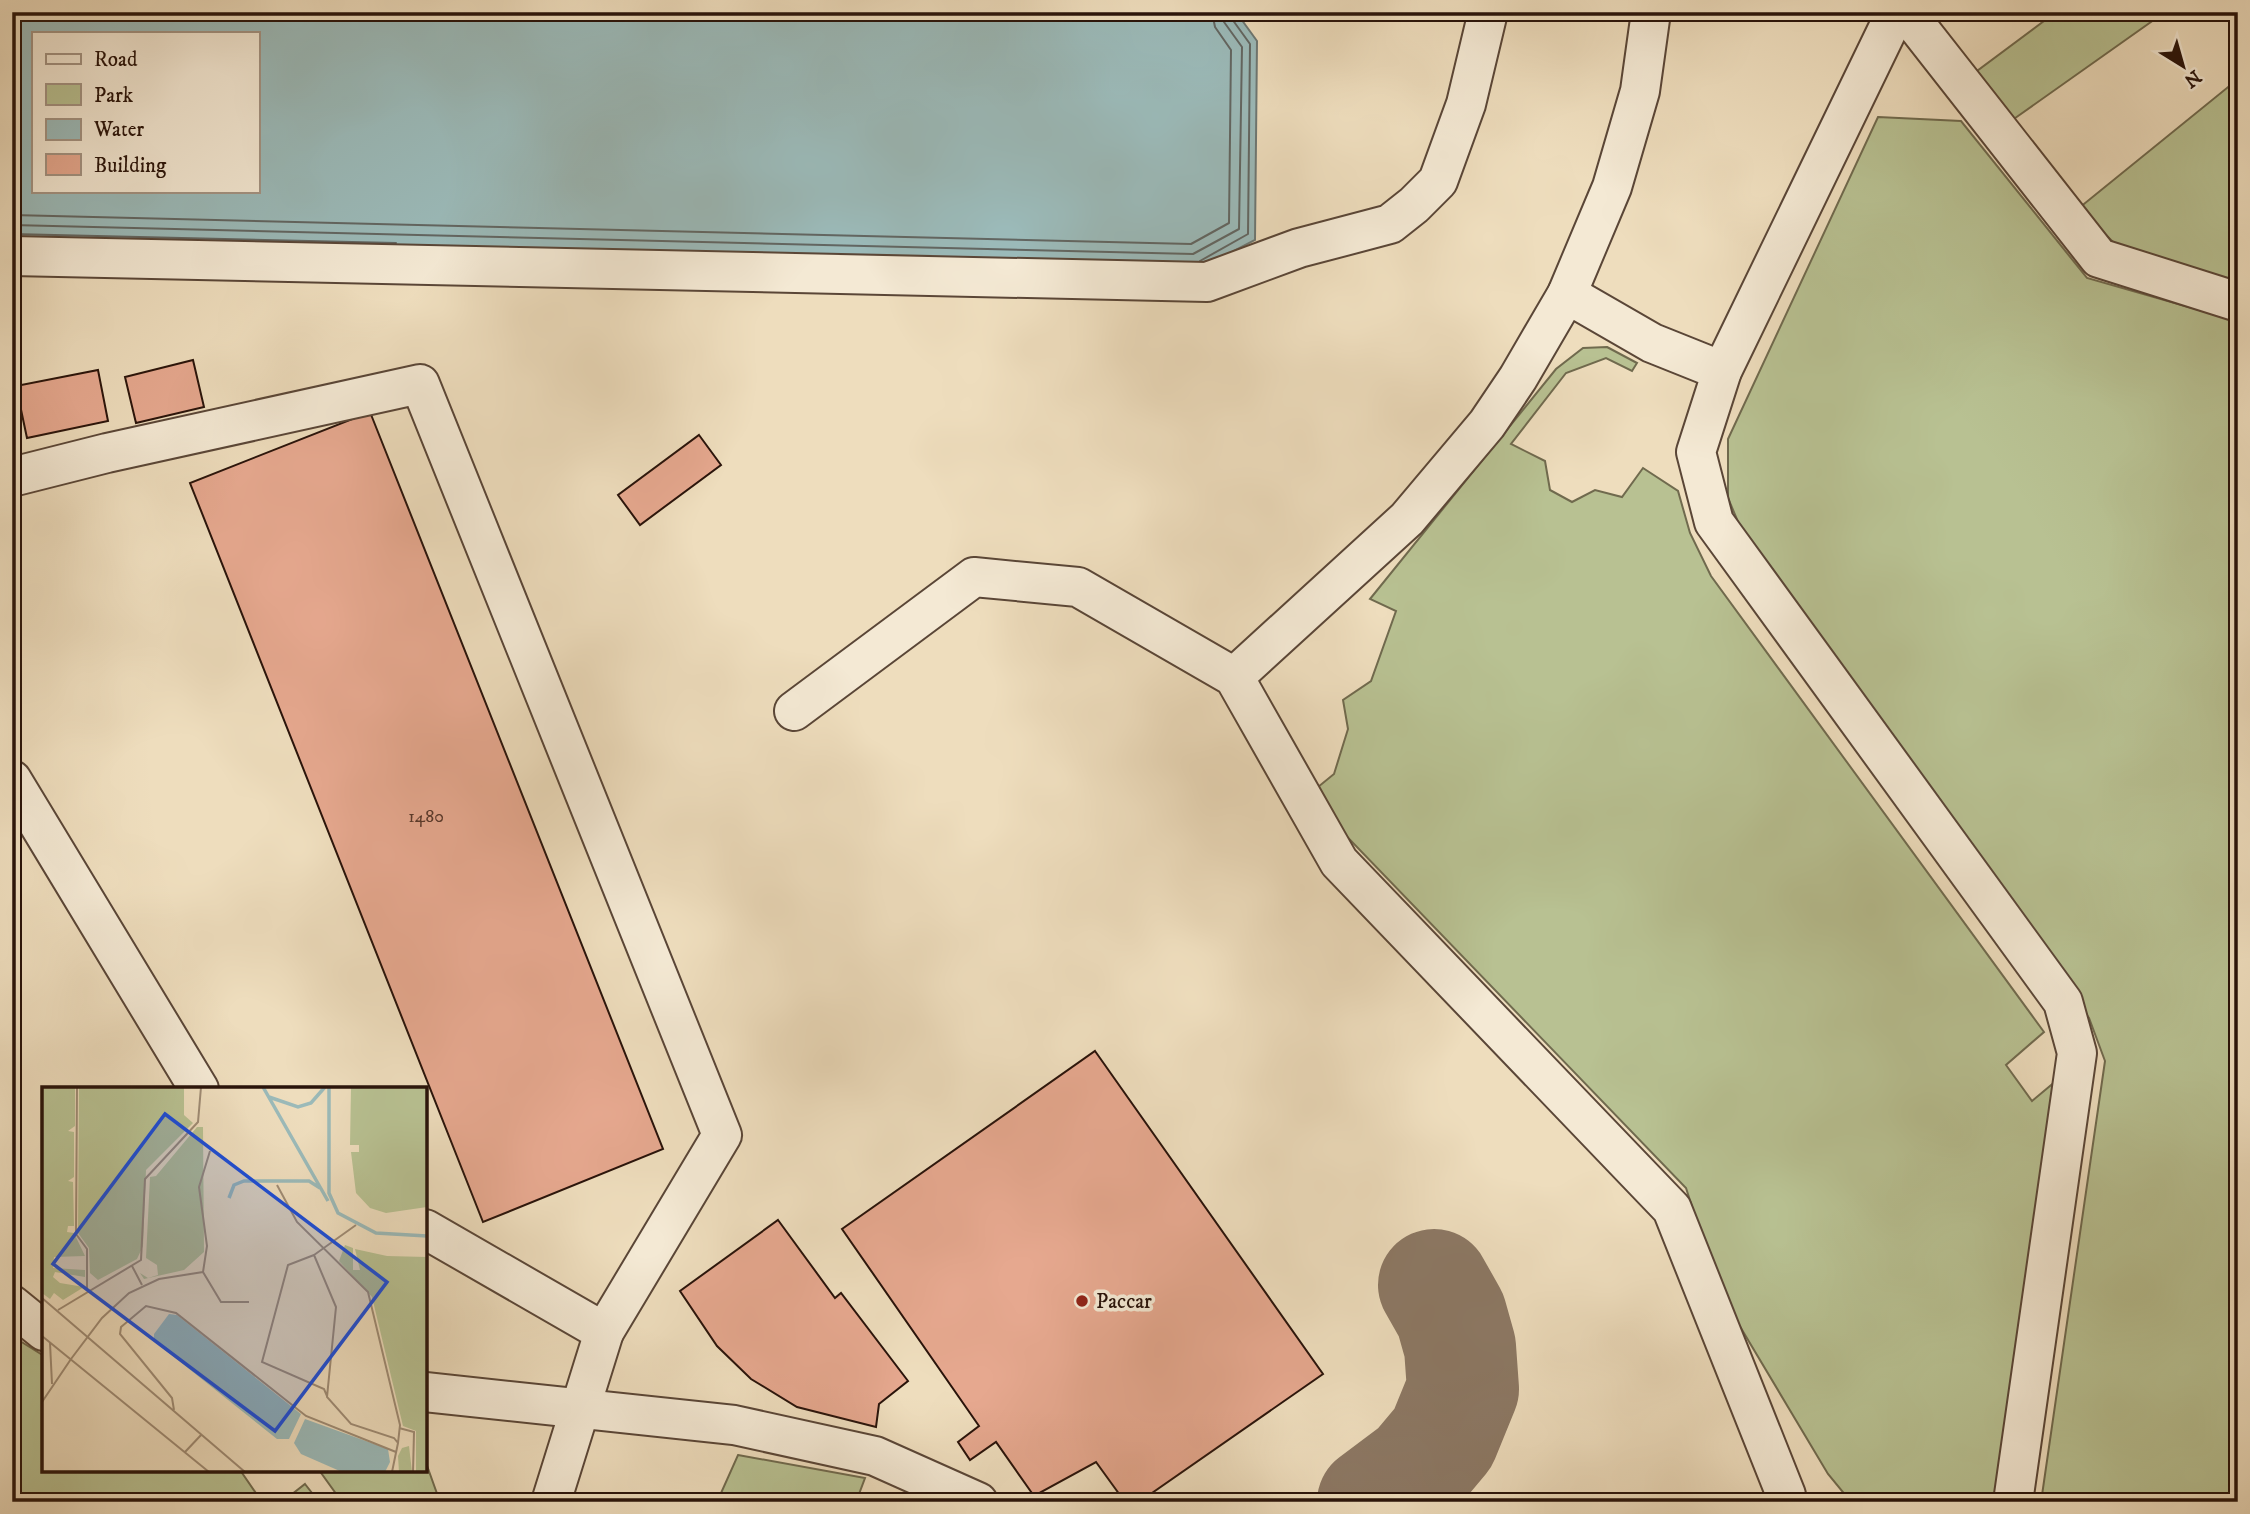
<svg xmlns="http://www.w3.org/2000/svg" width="2250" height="1514" font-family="'IM FELL DW Pica',serif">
  <rect width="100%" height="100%" fill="#eeddbd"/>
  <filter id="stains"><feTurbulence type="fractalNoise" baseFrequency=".00286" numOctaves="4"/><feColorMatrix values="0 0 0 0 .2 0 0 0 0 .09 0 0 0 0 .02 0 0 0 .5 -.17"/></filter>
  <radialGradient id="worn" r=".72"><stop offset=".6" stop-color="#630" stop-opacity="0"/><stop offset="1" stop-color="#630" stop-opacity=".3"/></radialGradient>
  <!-- green -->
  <g fill="#b8c192" stroke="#706a4e" stroke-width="2">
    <path d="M2056 12H2165L2011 121 1973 74Z"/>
    <path d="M2238 79V293L2117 246 2079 208Z"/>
    <path d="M1878 117 1961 121 2087 278 2234 320 2238 325V1502H2041L2105 1061 2089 1018 1752 555 1728 498V439Z"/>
    <path d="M1607 347 1637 363 1632 371 1606 358 1566 373 1511 444 1545 461 1550 490 1572 502 1595 490 1622 497 1643 468 1678 491 1690 533 1711 576 2044 1032 2006 1065 2032 1101 2056 1081 1997 1502H1851L1828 1474 1720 1293 1686 1188 1328 817 1318 787 1334 774 1348 729 1343 700 1371 681 1396 611 1370 599 1556 369 1583 348Z"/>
    <path d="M12 1336 44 1356V1470H240L262 1502H12Z"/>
    <path d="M738 1455 865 1478 856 1502H717Z"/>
    <path d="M425 1460 440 1502H342L319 1470H425Z"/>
    <path d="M305 1484 319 1502H282Z"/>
  </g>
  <!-- water -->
  <path fill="#9bbab9" stroke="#6d7773" stroke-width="2" fill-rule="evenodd" d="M12 12H1236L1257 41 1255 240 1197 270 12 241ZM33 33H257V191H33Z"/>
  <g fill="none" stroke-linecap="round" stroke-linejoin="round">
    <!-- shore -->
    <g stroke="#626662" stroke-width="2">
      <path d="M12 215 1191 244 1229 223 1231 50 1215 27 1212 12"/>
      <path d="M12 225 1193 254 1239 229 1242 47 1224 22 1222 12"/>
      <path d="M12 234 396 243"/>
      <path d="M1200 261 1248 234 1250 44 1232 19 1231 12"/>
    </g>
    <!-- taxiway -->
    <path stroke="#8c7864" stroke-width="112" d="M1373 1502 1417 1469 1443 1438 1463 1389 1460 1347 1451 1315 1434 1285"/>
  </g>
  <!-- building -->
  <g fill="#e6a88f" stroke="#29130a" stroke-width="2">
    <path d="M193 360 204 407 136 423 125 377Z"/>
    <path d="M98 370 108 421 27 438 16 386Z"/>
    <path d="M370 412 663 1149 483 1222 190 483Z"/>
    <path d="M699 435 721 465 640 525 618 495Z"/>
    <path d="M1095 1051 1323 1374 1139 1502H1125L1096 1462 1034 1496 996 1442 970 1460 958 1442 979 1426 842 1229Z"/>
    <path d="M778 1220 835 1298 841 1293 908 1381 879 1404 876 1427 797 1407 751 1379 717 1346 680 1291Z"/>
  </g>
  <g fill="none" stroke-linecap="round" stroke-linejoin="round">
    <!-- minor casing -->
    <g stroke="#5a4637" stroke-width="42">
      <g id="minor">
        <path d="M1896 12 1722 371 1696 452 1714 522 2063 1002 2077 1053 2013 1502"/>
        <path d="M1906 12 2099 258 2238 302"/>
        <path d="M12 256 1207 282 1299 248 1390 224 1414 205 1438 181 1466 104 1488 12"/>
        <path d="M1567 294 1652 343 1722 371"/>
        <path d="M12 477 107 453 420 384 722 1135 604 1332"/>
        <path d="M1234 677 1407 519 1487 424 1518 378 1567 294 1612 187 1640 91 1651 12"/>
        <path d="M794 711 974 577 1078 587 1234 677 1339 862 1672 1209 1786 1495"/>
        <path d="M12 780 199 1089"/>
        <path d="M425 1229 604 1332 551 1502"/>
        <path d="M12 1305 44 1331"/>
        <path d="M425 1392 734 1425 875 1456 978 1502"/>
      </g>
    </g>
    <!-- minor -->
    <use href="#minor" stroke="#f4e9d4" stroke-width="38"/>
  </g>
  <!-- markers -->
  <circle fill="#8f2418" stroke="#f4e9d4" stroke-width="2.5" cx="1082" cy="1301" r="7"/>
  <g text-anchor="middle" stroke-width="7" stroke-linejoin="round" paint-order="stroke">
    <!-- number labels -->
    <g font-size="18" fill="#58382b">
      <text x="426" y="822">1480</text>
    </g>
    <!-- poi labels -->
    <g font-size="21" fill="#29130a" stroke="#f4e9d4" text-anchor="start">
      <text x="1096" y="1308">Paccar</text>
    </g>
  </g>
  <!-- overview -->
  <g transform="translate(42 1087)">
    <rect width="385" height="385" fill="#eeddbd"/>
    <path d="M0 0H33V39L26 44 32 45V90L26 94 31 95 32 139H26L25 145 32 146 43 169 12 170 11 181 43 183V190L13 185 11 190 18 196 42 200 21 213 12 206 8 212 0 206ZM37 0H142V28L151 36 104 83 101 159 95 172 56 193 48 186 47 161 36 146ZM309 0H385V120L344 126 328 121 314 106 309 65H317V58H308ZM155 40H161L162 165 142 183 102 192 98 186 106 191 116 188 115 178 104 171 108 90 114 89ZM303 158 311 161V183H318L313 162 345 169 385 170V385H374V344L361 339 330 210 297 174ZM367 359 370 385H357L356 369 360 361Z" fill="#b8c192"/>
    <path d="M127 227 135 228 259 327 247 352H235L112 254V247ZM263 332 346 362 348 375 343 385H300L259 367 252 356Z" fill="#9bbab9"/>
    <path fill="none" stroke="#9bbab9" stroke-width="3.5" d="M221 0 286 114M287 0V106L296 126 334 146 385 149M227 10 256 20 269 16 283 0M187 111 192 98 202 94H267L278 101"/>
    <path fill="none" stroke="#9f8c75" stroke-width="2" d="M35 0 34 147 45 162V202M168 64 157 100 165 159 161 185 179 215H207M235 98 255 135 326 205 358 338 356 356M314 138 272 168 294 220 285 310 309 337 352 351 356 356 350 385M272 168 246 178 220 275 282 302 285 309M90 179 100 198M0 211 203 385M16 223 99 173 103 92 156 35 159 0M0 249 167 385M8 256 10 297M29 272 60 231 87 206 117 192 161 185M0 315 29 272M132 323 130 311 78 247 79 240 104 219 134 226 264 329 354 365M357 341 372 345 371 385M143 365 160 347"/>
    <path fill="#1d4ed8" fill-opacity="0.15" stroke="#1d4ed8" stroke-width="3.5" d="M123 27 345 195 233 344 11 177Z"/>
    <rect width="385" height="385" fill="none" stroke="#29130a" stroke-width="3.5"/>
  </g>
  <!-- margin -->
  <rect width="2250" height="1514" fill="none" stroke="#eeddbd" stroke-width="42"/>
  <rect x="14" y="14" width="2222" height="1486" fill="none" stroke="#29130a" stroke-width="3.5"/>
  <rect x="21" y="21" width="2208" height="1472" fill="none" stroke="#29130a" stroke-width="2"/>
  <!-- legend -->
  <rect x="32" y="32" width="228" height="161" fill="#f4e9d4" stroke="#a39383" stroke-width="2"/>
  <rect x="46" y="54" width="35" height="10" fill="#f4e9d4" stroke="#a39383" stroke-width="2"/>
  <text x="94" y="66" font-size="21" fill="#29130a">Road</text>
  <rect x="46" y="84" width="35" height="21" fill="#b8c192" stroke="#a39383" stroke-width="2"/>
  <text x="94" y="102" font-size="21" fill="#29130a">Park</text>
  <rect x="46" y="119" width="35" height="21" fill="#9bbab9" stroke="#a39383" stroke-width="2"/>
  <text x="94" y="136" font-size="21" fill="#29130a">Water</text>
  <rect x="46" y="154" width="35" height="21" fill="#e6a88f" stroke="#a39383" stroke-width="2"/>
  <text x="94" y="172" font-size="21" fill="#29130a">Building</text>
  <!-- north arrow -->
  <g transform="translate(2183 66) rotate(143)" stroke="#f4e9d4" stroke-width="5" paint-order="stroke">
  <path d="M0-5L12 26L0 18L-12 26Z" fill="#29130a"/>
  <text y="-10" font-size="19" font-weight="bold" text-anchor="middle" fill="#29130a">N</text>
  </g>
  <rect width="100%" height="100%" filter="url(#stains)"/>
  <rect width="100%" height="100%" fill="url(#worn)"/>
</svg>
